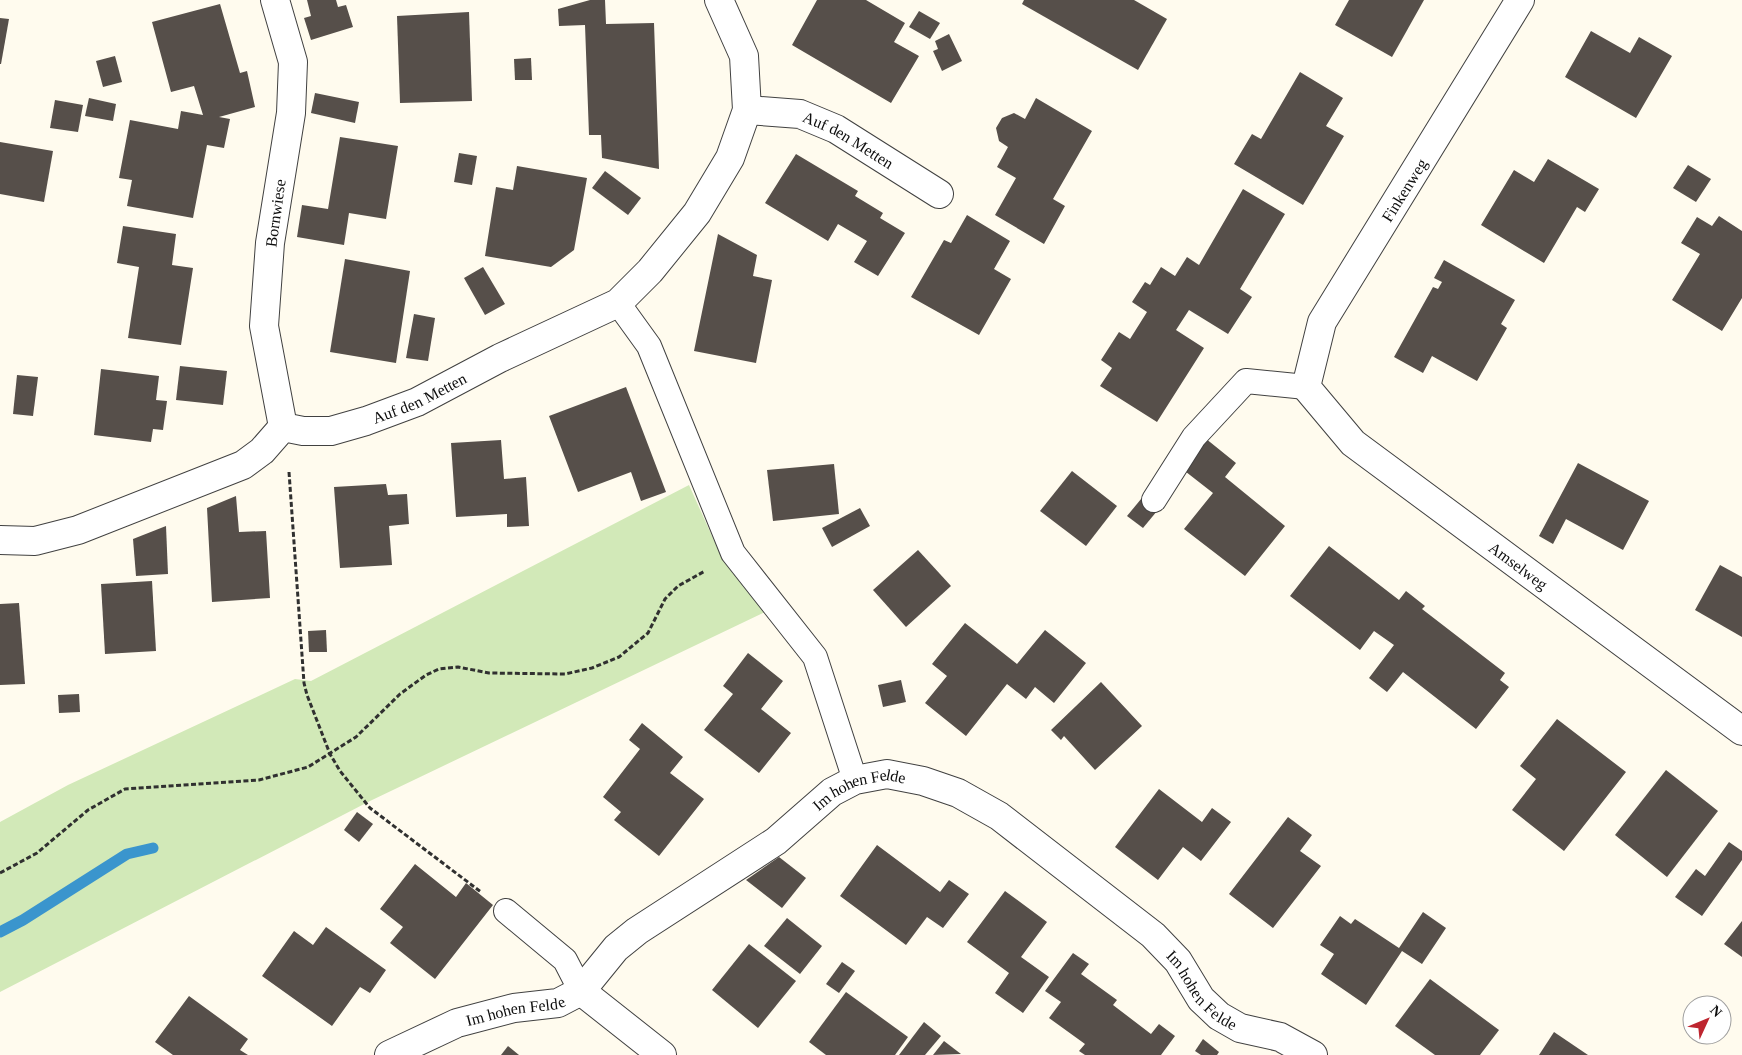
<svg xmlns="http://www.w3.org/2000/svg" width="1742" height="1055" font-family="Georgia,serif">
  <rect width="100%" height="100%" fill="#fffbee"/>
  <!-- green -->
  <path fill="#d2e9b8" d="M689 485 721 556 767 611 370 801 0 992V822L68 785 295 679 311 681Z"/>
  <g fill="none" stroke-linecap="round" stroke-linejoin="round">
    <!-- stream -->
    <path stroke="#3a95cd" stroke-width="11" d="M0 932 23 920 127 854 153 848"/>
  </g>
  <!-- building -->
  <g fill="#564f4a">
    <path d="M307 0H336L338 7 346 5 353 27 311 40 304 18 311 16Z"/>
    <path d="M590 0H605L606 24 654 23 659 169 602 158 601 135H589L585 25 559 26 558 9Z"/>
    <path d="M817 0H866L905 23 894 42 919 56 891 103 792 45Z"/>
    <path d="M1024 0H1134L1167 19 1138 70 1022 4Z"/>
    <path d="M1349 0H1424L1392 57 1335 25Z"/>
    <path d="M220 4 240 73 247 71 255 107 219 117 230 119 224 148 207 145 193 218 127 206 132 180 119 178 130 120 178 129 181 111 203 115 194 86 171 92 152 22Z"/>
    <path d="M919 11 940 23 930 39 909 27Z"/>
    <path d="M469 12 472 101 400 103 397 16Z"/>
    <path d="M0 18 9 19 1 64H0Z"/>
    <path d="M1591 31 1630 53 1639 37 1672 56 1636 118 1565 77Z"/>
    <path d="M949 34 962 61 942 71 933 51 938 49 935 41Z"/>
    <path d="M115 56 122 82 103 87 96 61Z"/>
    <path d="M531 58 532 80H515L514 59Z"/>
    <path d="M1300 72 1343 98 1326 126 1344 136 1303 205 1234 164 1252 134 1261 139Z"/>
    <path d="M315 93 359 102 355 123 311 113Z"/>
    <path d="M89 98 116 104 113 121 85 116Z"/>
    <path d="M1036 98 1092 131 1053 199 1065 206 1044 244 995 215 1016 178 997 167 1008 147 999 141 996 128 1002 118 1014 113 1025 119Z"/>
    <path d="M55 100 83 105 78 132 50 128Z"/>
    <path d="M340 137 398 146 386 219 349 213 344 245 297 237 302 205 328 209Z"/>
    <path d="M0 142 53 151 44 202 0 194Z"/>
    <path d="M459 153 477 156 472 185 454 182Z"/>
    <path d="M796 154 858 191 855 196 883 213 880 218 905 233 878 276 854 262 867 241 838 224 828 241 765 203Z"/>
    <path d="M1548 159 1599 189 1585 212 1577 207 1544 263 1481 225 1514 170 1534 182Z"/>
    <path d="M1688 165 1711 179 1696 202 1673 188Z"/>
    <path d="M517 166 587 178 574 250 551 267 485 256 496 187 513 190Z"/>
    <path d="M605 171 641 198 628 215 592 188Z"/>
    <path d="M1243 189 1285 214 1240 289 1252 297 1228 334 1189 310 1176 330 1204 348 1157 422 1100 386 1112 368 1101 360 1119 332 1130 339 1147 312 1132 302 1145 282 1150 285 1161 267 1175 276 1187 257 1199 265Z"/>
    <path d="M967 215 1010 241 994 269 1011 279 979 335 911 297 944 240 951 243Z"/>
    <path d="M1719 216 1742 231V298L1722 331 1672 300 1700 254 1681 243 1697 217 1712 226Z"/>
    <path d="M123 226 176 234 172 265 193 268 181 345 128 338 139 267 117 263Z"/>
    <path d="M718 234 757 255 753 276 772 280 756 363 694 351Z"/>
    <path d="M345 259 410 271 396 363 330 352Z"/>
    <path d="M1444 260 1515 300 1501 324 1507 328 1477 381 1432 356 1423 373 1394 357 1433 287 1438 289 1442 282 1434 278Z"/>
    <path d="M483 267 505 304 485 315 464 278Z"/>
    <path d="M414 314 435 318 428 361 406 358Z"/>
    <path d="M180 366 227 371 223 405 176 400Z"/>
    <path d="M101 369 159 376 156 400 167 401 163 430 153 429 151 442 94 435Z"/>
    <path d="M17 375 38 377 33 416 13 414Z"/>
    <path d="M626 387 666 492 641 501 631 472 578 492 549 416Z"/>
    <path d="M1205 438 1236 463 1225 477 1285 526 1245 576 1184 529 1213 493 1181 468Z"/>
    <path d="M501 440 504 479 526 477 529 526 507 527V514L456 517 451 443Z"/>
    <path d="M1578 463 1649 501 1623 550 1566 519 1553 544 1539 536Z"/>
    <path d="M834 464 839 514 773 521 767 470Z"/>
    <path d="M1072 471 1117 506 1086 546 1040 511Z"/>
    <path d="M386 484 388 495 407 494 409 524 389 526 392 565 340 568 334 487Z"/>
    <path d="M1146 493 1162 505 1143 528 1127 516Z"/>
    <path d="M236 496 239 532 266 531 270 598 212 602 207 508Z"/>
    <path d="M860 508 870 526 832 547 822 528Z"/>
    <path d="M166 526 168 574 136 576 133 539Z"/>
    <path d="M1329 546 1399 600 1406 591 1425 606 1422 609 1505 673 1500 680 1509 687 1476 729 1403 672 1387 692 1369 678 1394 645 1374 631 1360 650 1290 596Z"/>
    <path d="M918 550 951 586 906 627 873 590Z"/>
    <path d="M1720 565 1742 577V637L1695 610Z"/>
    <path d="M152 581 156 651 105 654 101 584Z"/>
    <path d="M19 603 25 684 0 685V604Z"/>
    <path d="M965 623 1017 664 1045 630 1086 663 1054 703 1035 687 1026 699 1007 684 966 736 925 703 947 676 932 664Z"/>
    <path d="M326 630 327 652H309L308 631Z"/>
    <path d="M748 653 783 681 761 709 791 733 759 773 704 730 733 694 723 686Z"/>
    <path d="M901 680 906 702 883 707 878 685Z"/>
    <path d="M1101 682 1142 726 1095 770 1064 736 1061 740 1051 730Z"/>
    <path d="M79 694 80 712 59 713 58 695Z"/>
    <path d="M1557 719 1626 772 1564 851 1512 810 1536 779 1520 766Z"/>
    <path d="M642 723 683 757 670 773 704 799 659 856 614 820 621 812 603 797 640 749 629 740Z"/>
    <path d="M1666 770 1718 811 1667 877 1615 835Z"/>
    <path d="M1159 789 1202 822 1212 808 1231 822 1201 861 1183 847 1158 880 1115 847Z"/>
    <path d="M357 812 373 824 359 842 344 830Z"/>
    <path d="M1288 817 1312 835 1300 851 1321 866 1273 928 1229 894Z"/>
    <path d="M1729 842 1742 851V860L1702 916 1675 897 1696 869 1705 876Z"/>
    <path d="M877 845 940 892 949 880 969 894 943 928 927 917 906 945 840 896Z"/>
    <path d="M779 857 806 878 782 908 746 880Z"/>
    <path d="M415 864 456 897 466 883 493 905 435 979 390 943 403 927 380 909Z"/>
    <path d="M1005 891 1047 922 1021 957 1049 977 1023 1013 995 993 1009 973 967 942Z"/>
    <path d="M1423 912 1446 928 1422 964 1402 951 1366 1005 1321 974 1334 954 1320 945 1340 916 1351 924 1355 919 1399 948Z"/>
    <path d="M787 918 822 946 800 974 764 946Z"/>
    <path d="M1742 921V957L1724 944Z"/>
    <path d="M326 927 386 970 370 993 360 987 332 1026 262 976 294 931 313 945Z"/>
    <path d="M749 944 796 981 758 1028 712 990Z"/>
    <path d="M1073 953 1089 964 1081 974 1117 1000 1113 1005 1151 1034 1159 1024 1175 1036 1161 1055H1085L1079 1051 1085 1044 1049 1018 1061 1002 1045 991Z"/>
    <path d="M842 962 855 971 839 993 826 984Z"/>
    <path d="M1430 979 1499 1030 1480 1055H1435L1395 1026Z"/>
    <path d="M846 992 908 1037 895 1055H826L809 1042Z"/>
    <path d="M189 996 248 1039 240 1050 248 1055H173L155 1042Z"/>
    <path d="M924 1022 941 1036 925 1055H899Z"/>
    <path d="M1554 1032 1588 1055H1539Z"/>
    <path d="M1203 1039 1219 1052 1217 1055H1201L1195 1051Z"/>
    <path d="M944 1041 961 1054 933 1055Z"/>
    <path d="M508 1046 519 1055H501Z"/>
  </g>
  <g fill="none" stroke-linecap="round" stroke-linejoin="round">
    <!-- lane casing -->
    <g stroke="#414141" stroke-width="26">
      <g id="lane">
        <path d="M618 303 649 346 733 553 815 657 855 780"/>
        <path d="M1154 500 1194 437 1246 381 1306 387"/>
        <path d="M506 911 565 960 581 991"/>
      </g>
    </g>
    <!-- street casing -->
    <g stroke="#414141" stroke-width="30">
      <g id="street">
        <path d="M275 0 293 62 291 113 270 243 264 326 283 427"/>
        <path id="s1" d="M1520 0 1322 322 1306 387 1353 443 1742 731"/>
        <path id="s2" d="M747 110 800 114 836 129 939 194"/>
        <path id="s3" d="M0 540 35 541 78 530 243 465 262 451 283 427 303 431H331L366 421 417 402 500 358 618 303 650 271 697 213 730 158 747 110 744 56 719 0"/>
        <path d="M581 991 662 1055"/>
        <path id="s4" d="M389 1055 457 1023 514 1008 558 1003 581 991 616 948 637 931 776 841 832 792 855 780 887 774 923 781 958 793 999 816 1153 935 1178 961 1201 999 1219 1016 1240 1028 1280 1037 1313 1055"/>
      </g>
    </g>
    <!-- path -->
    <g stroke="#303030" stroke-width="3" stroke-dasharray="5 2.5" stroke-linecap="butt">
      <path d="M289 472 304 683 307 695 330 754 340 771 370 808 481 892"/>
      <path d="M0 873 37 853 88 810 125 789 259 780 308 767 356 737 400 694 426 675 439 669 458 667 489 673 565 674 592 668 619 657 648 633 665 599 678 586 705 571"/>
    </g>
    <!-- lane -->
    <use href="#lane" stroke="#fff" stroke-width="24"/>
    <!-- street -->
    <use href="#street" stroke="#fff" stroke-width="28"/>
  </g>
  <g text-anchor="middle" stroke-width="5" stroke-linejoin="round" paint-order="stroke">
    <!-- street labels -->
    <g font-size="16" fill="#0e0e0e" stroke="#fff">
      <text dy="6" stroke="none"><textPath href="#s2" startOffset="108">Auf den Metten</textPath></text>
      <text transform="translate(1404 190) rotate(-58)" y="6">Finkenweg</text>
      <text transform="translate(275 213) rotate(-82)" y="6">Bornwiese</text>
      <text dy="6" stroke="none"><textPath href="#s3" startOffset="455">Auf den Metten</textPath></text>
      <text dy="6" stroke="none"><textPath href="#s1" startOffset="724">Amselweg</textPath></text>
      <text dy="6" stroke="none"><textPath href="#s4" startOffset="554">Im hohen Felde</textPath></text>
      <text dy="6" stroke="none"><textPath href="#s4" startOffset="975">Im hohen Felde</textPath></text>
      <text dy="6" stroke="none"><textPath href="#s4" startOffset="135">Im hohen Felde</textPath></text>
    </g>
  </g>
  <!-- north arrow -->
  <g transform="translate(1707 1020) rotate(46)"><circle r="24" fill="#ffffff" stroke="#9f9f9f"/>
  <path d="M0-4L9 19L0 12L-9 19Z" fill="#be252f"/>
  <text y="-8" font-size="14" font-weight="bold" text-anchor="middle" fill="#0e0e0e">N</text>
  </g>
</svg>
